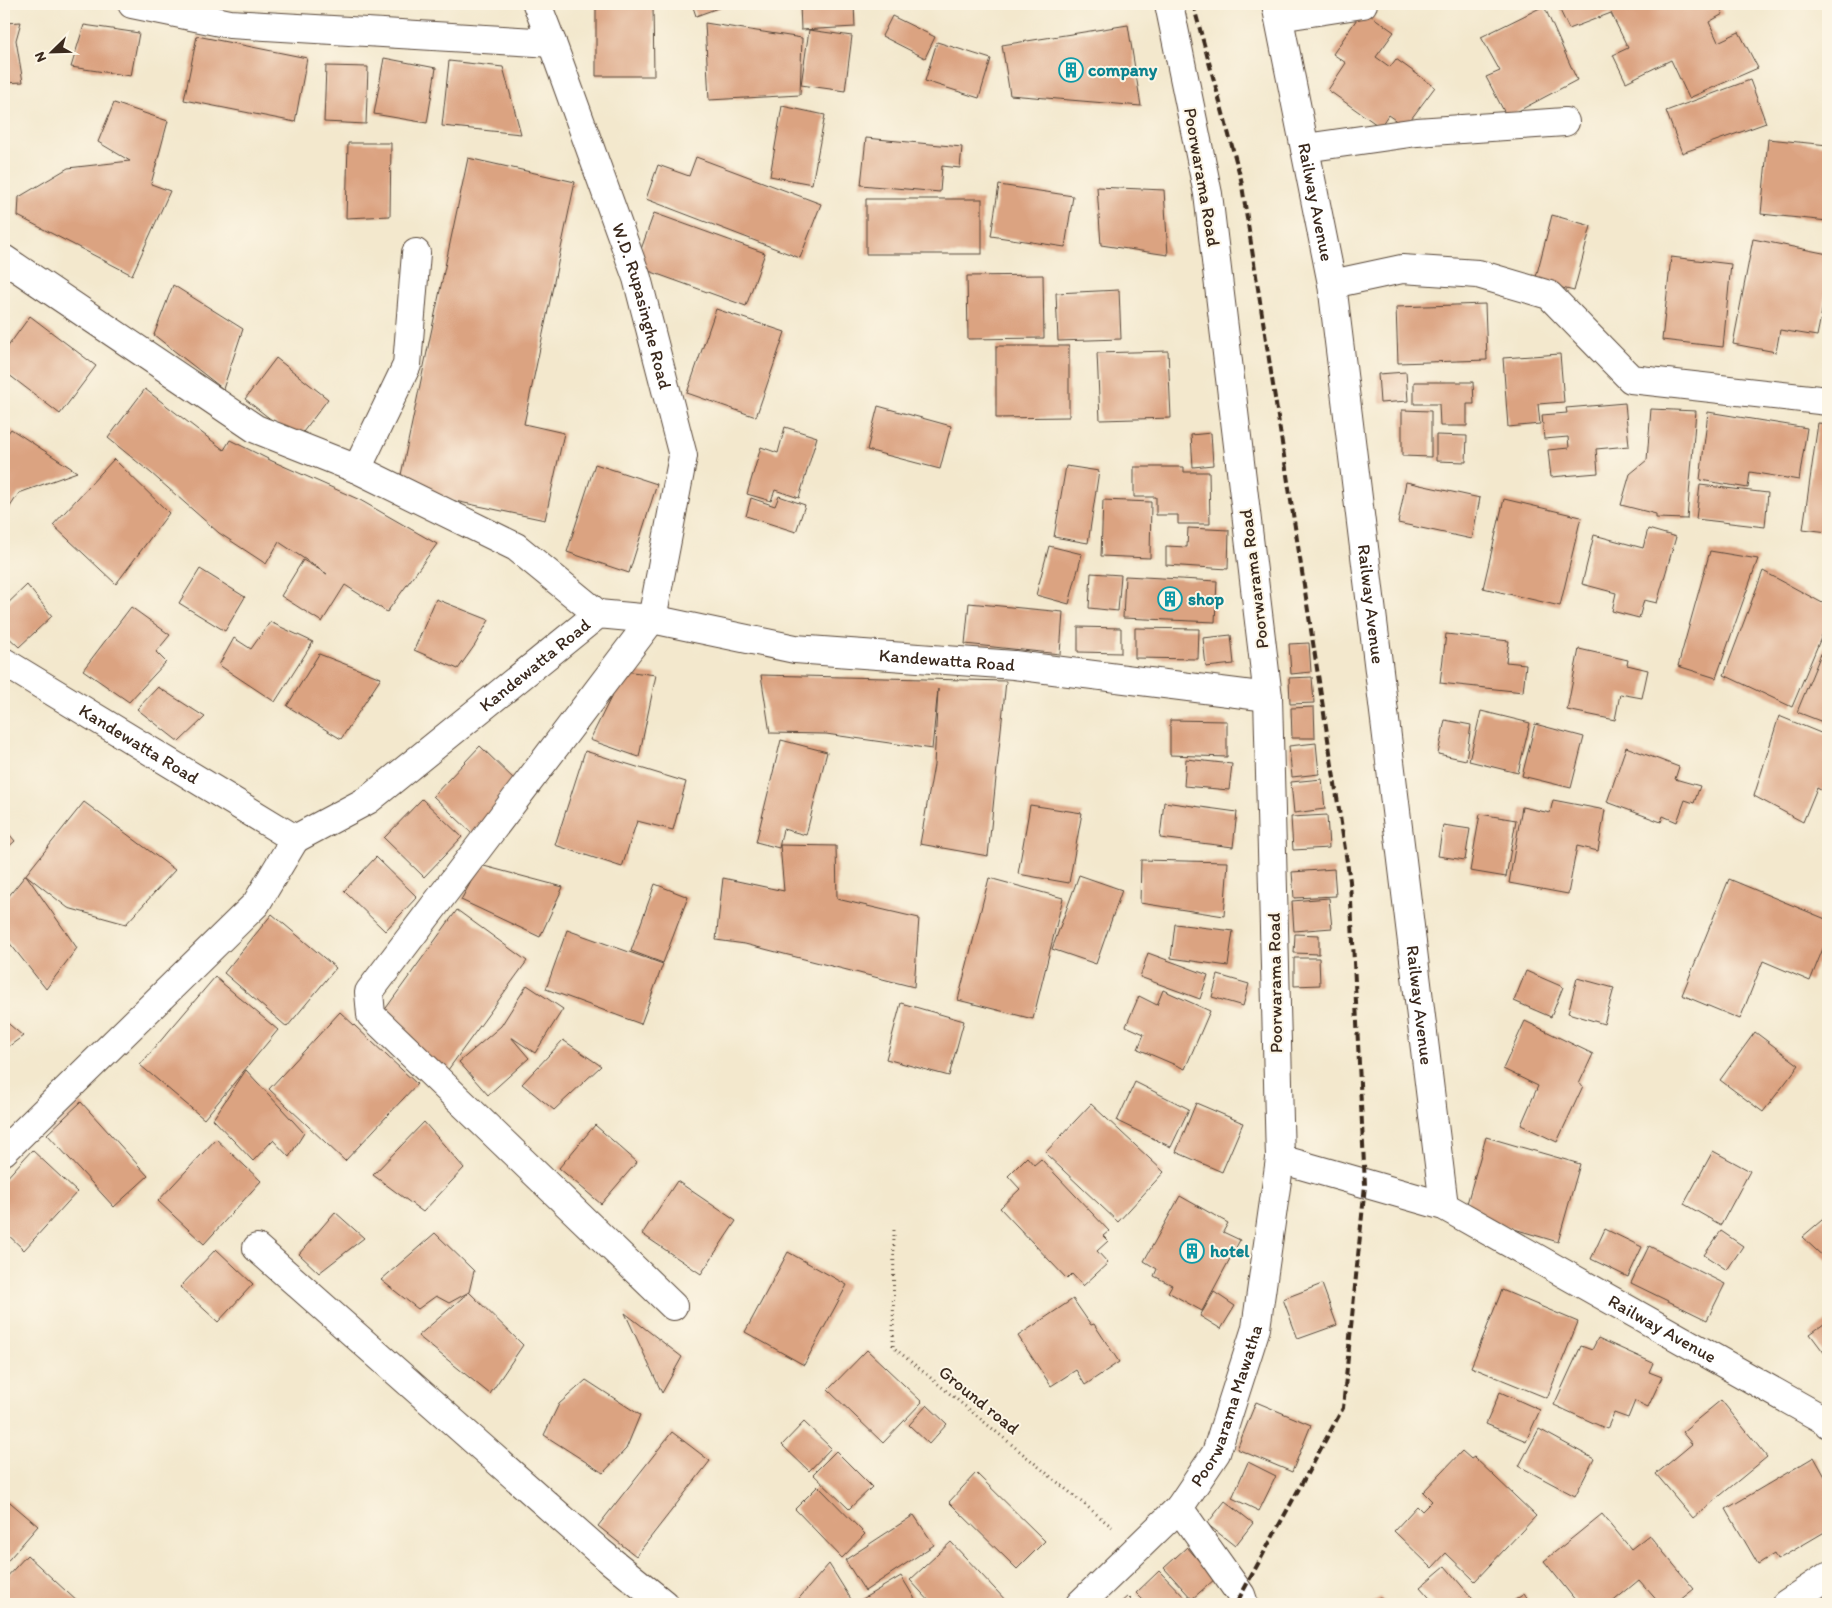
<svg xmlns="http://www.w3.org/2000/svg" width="1832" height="1608" font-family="Itim,sans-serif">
  <rect width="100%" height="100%" fill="#fcf5e5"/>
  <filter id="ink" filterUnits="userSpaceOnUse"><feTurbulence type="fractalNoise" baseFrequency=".02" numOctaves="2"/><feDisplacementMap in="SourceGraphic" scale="10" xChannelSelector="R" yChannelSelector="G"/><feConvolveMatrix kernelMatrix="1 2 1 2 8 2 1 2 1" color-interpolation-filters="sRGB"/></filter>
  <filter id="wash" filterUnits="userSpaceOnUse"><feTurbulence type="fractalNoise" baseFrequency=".0096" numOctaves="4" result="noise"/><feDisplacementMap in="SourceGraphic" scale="20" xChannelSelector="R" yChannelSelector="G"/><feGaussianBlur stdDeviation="1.12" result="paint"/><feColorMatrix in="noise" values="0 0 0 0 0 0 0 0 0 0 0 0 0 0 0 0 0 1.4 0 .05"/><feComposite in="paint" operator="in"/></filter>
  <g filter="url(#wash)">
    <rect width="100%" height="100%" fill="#f3e8cd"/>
    <g id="blocks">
      <!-- building -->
      <g fill="#dba381">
        <path d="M692 4H729L696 16Z"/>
        <path d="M800 4H854L855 27 801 30Z"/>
        <path d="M1557 4H1719L1723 14 1709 22 1718 42 1739 32 1758 68 1689 98 1671 60 1626 82 1613 55 1628 48 1611 13 1569 29Z"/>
        <path d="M653 5 654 76H596V6Z"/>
        <path d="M1544 6 1577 80 1507 117 1486 77 1500 71 1481 37Z"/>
        <path d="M1363 10 1394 32 1376 57 1390 67 1396 59 1435 87 1405 127 1388 115 1380 127 1328 90 1346 63 1333 54Z"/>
        <path d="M892 16 935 37 925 58 882 36Z"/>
        <path d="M21 22 16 40 23 82 4 83V23Z"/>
        <path d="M705 23 802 38 800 95 709 100Z"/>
        <path d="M84 25 139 33 131 76 71 67Z"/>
        <path d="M1128 25 1141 106 1010 95 1002 45Z"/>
        <path d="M809 30 852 36 845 91 801 85Z"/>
        <path d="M197 36 307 58 295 122 184 100Z"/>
        <path d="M937 42 991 59 979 98 925 81Z"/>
        <path d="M384 58 436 68 427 123 374 114Z"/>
        <path d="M449 61 503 67 521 134 442 126Z"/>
        <path d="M326 66 368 67 366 124 324 122Z"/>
        <path d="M1750 80 1766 123 1682 153 1666 111Z"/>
        <path d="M114 103 168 121 151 184 170 191 132 275 18 216 19 197 68 168 130 161 98 142Z"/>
        <path d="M782 106 825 115 812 184 770 176Z"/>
        <path d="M866 138 962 147 960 168 942 166 940 192 861 185Z"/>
        <path d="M1768 139 1828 145V221L1761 214Z"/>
        <path d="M348 143H391L390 216 346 218Z"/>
        <path d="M696 157 821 204 800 258 646 199 658 165 689 176Z"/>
        <path d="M468 158 575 182 524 424 564 433 545 520 398 489Z"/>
        <path d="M999 185 1073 196 1065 247 991 236Z"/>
        <path d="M1097 187 1164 190 1168 255 1101 245Z"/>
        <rect x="866" y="199" width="116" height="55"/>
        <path d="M654 213 765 253 746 306 635 266Z"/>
        <path d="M1552 215 1591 226 1574 291 1535 281Z"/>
        <path d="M1753 239 1828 254V281L1817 336 1780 330 1776 352 1733 344Z"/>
        <path d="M1671 257 1731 264 1723 347 1662 340Z"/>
        <path d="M1043 275 1044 338 968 339 967 276Z"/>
        <path d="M173 285 243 329 223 389 154 335Z"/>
        <path d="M1119 290 1121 339 1058 341 1056 293Z"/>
        <path d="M1485 304 1487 360 1398 363 1396 307Z"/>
        <path d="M716 309 785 332 756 417 687 393Z"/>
        <path d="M30 316 96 366 60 414 4 371V352Z"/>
        <path d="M996 346H1069V417L996 418Z"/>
        <path d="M1168 351 1171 418 1100 420 1097 353Z"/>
        <path d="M1560 354 1564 402 1538 404 1540 424 1508 427 1503 358Z"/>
        <path d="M276 358 328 399 297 440 245 399Z"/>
        <path d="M1406 372 1408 401 1380 403 1378 374Z"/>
        <path d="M1414 382H1473L1474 404H1467V426H1440L1439 404H1414Z"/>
        <path d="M145 389 224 450 230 440 272 461 360 500 437 544 387 612 345 585 322 622 281 596 303 560 327 574 279 542 266 564 219 533 151 473 108 438Z"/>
        <path d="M1625 403 1629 446 1596 449 1598 473 1551 477 1548 450 1569 448 1568 437 1544 439 1542 415 1567 413 1566 408Z"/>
        <path d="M878 406 951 426 940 469 867 450Z"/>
        <path d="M1651 409 1696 411 1687 519 1656 518V514L1621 505 1630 474 1647 460Z"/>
        <path d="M1402 410 1431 411V457L1402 456Z"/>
        <path d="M1708 412 1807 428 1799 480 1750 472 1748 488 1700 480Z"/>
        <path d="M1818 423 1828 424V532L1803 529Z"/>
        <path d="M785 427 817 437 799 498 775 490 771 501 747 494 761 447 778 453Z"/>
        <path d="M11 429 77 472 19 493 4 516V438Z"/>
        <path d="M1211 433 1213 465 1193 467 1191 435Z"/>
        <path d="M1436 435 1467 436 1466 462 1436 461Z"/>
        <path d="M114 459 169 513 116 584 53 525Z"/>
        <path d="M595 464 657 484 629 573 567 552Z"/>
        <path d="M1066 466 1099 471 1088 543 1054 537Z"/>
        <path d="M1134 467H1184V472H1209L1210 524H1178V515H1156V497H1134Z"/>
        <path d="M1406 482 1480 498 1472 539 1398 523Z"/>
        <path d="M1700 485 1768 493 1765 527 1696 519Z"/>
        <path d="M779 496 805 505 796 532 746 516 751 498 775 506Z"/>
        <path d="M1504 499 1581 517 1560 606 1483 588Z"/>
        <path d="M1103 500 1151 502 1150 558 1101 556Z"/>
        <path d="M1188 528 1229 530 1228 569 1166 565V546L1187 547Z"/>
        <path d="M1648 529 1676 537 1657 603 1644 600 1639 618 1612 611 1616 593 1582 584 1594 535 1643 548Z"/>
        <path d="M1049 546 1082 554 1069 604 1036 595Z"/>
        <path d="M1710 551 1758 559 1716 678 1678 666Z"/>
        <path d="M200 569 245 597 225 631 179 603Z"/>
        <path d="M1763 571 1828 606V621L1792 707 1724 675Z"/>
        <path d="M1091 573 1121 575 1118 611 1089 608Z"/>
        <path d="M1125 576 1217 581 1215 622 1123 618Z"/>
        <path d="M27 585 52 616 19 647 4 633V607Z"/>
        <path d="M436 599 489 620 475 645 458 669 414 650Z"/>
        <path d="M969 603 1063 612 1060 654 965 644Z"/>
        <path d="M131 607 170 635 156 652 166 662 129 702 83 670Z"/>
        <path d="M270 622 313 642 275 702 219 665 234 638 251 649Z"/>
        <path d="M1078 627 1121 628V653L1078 652Z"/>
        <path d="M1135 628 1199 629 1198 659 1135 658Z"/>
        <path d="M1446 634 1509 641 1506 662 1526 664 1523 692 1440 683Z"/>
        <path d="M1231 635 1234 664 1206 667 1203 638Z"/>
        <path d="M1828 637V724L1797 712Z"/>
        <path d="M1309 643 1311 672 1291 674 1289 644Z"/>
        <path d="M1579 649 1628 660 1627 665 1648 670 1642 698 1620 694 1615 720 1567 710Z"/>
        <path d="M319 654 381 678 341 739 287 706Z"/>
        <path d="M624 671 656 675 639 757 590 740Z"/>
        <path d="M761 675 1006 681 988 856 920 844 934 765 938 689 932 749 826 734 770 733Z"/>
        <path d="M1312 677 1314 703 1290 704 1289 678Z"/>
        <path d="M158 687 205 717 179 742 137 709Z"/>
        <path d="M1314 707 1315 738H1292L1291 708Z"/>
        <path d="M1481 711 1530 723 1518 773 1469 761Z"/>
        <path d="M1779 716 1828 736V794L1817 788 1803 822 1754 796Z"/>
        <path d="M1170 720 1227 721V757L1170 755Z"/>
        <path d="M1445 720 1471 725 1466 760 1438 754Z"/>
        <path d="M1535 724 1584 737 1571 788 1522 776Z"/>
        <path d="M781 740 827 752 806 835 783 829 779 848 756 842Z"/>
        <path d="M1316 743 1319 774 1292 777 1289 746Z"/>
        <path d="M480 746 519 784 473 834 433 796Z"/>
        <path d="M1626 747 1679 767 1675 779 1700 786 1694 803 1685 800 1677 822 1663 816 1661 822 1607 802Z"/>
        <path d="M585 751 686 782 673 830 637 821 622 867 555 845Z"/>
        <path d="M1186 759 1232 764 1229 790 1184 786Z"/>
        <path d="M1322 779 1325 809 1294 813 1291 782Z"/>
        <path d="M422 799 462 837 424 877 384 838Z"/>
        <path d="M1553 800 1605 810 1598 851 1577 846 1568 894 1509 883 1522 807 1550 813Z"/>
        <path d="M84 802 175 870 126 924 68 908 26 875 77 948 46 989 4 936V902Z"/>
        <path d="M1164 802 1237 812 1233 847 1160 838Z"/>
        <path d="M1030 805 1082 813 1069 883 1018 874Z"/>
        <path d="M1480 814 1516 820 1506 877 1470 871Z"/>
        <path d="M1327 815 1329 848 1293 850 1291 817Z"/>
        <path d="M1443 825 1470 829 1465 860 1438 856Z"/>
        <path d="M4 828 15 841 4 851Z"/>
        <path d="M780 845 836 846 837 899 919 918 914 987 745 944 716 940 723 878 784 891Z"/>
        <path d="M376 857 417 897 385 931 344 891Z"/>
        <path d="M1141 860 1228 862 1224 916 1140 903Z"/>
        <path d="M480 865 563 887 540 937 461 900Z"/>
        <path d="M1334 869 1336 896 1294 898 1292 872Z"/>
        <path d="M1079 875 1122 890 1096 964 1052 949Z"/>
        <path d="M989 878 1063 898 1033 1019 958 1000Z"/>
        <path d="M1729 879 1828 920V936L1810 981 1763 961 1740 1019 1682 995Z"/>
        <path d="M655 884 688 897 663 963 631 951Z"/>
        <path d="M1329 898 1332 928 1294 931 1292 901Z"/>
        <path d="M457 910 527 961 445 1074 376 1022Z"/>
        <path d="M272 914 336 968 287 1027 224 973Z"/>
        <path d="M1175 924 1233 931 1228 966 1171 958Z"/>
        <path d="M567 930 663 964 641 1024 546 989Z"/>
        <path d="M1295 934 1319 935V954L1294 953Z"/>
        <path d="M1148 953 1208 975 1200 999 1140 977Z"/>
        <path d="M1294 958H1319L1320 985 1294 986Z"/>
        <path d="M1526 971 1563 987 1551 1017 1514 1001Z"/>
        <path d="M1218 975 1249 984 1243 1006 1212 997Z"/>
        <path d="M215 977 278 1030 204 1119 140 1065Z"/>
        <path d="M1577 978 1614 988 1604 1024 1568 1013Z"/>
        <path d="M527 985 563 1009 535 1053 511 1037 529 1058 488 1095 459 1062 501 1026Z"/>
        <path d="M1163 990 1210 1011 1185 1069 1138 1049 1144 1034 1126 1026 1139 996 1157 1005Z"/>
        <path d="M901 1003 964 1021 949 1076 886 1059Z"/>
        <path d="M340 1012 417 1084 345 1161 269 1089Z"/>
        <path d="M4 1020 23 1036 4 1050Z"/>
        <path d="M1525 1021 1593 1054 1579 1084 1583 1086 1557 1142 1521 1125 1538 1086 1503 1069Z"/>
        <path d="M1755 1032 1799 1065 1763 1112 1720 1080Z"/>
        <path d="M563 1040 601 1066 554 1110 522 1084Z"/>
        <path d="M246 1070 304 1133 289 1157 273 1140 253 1161 213 1119Z"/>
        <path d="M1135 1082 1189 1109 1171 1147 1117 1121Z"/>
        <path d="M81 1102 148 1176 114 1207 47 1134Z"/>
        <path d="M1196 1103 1243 1123 1222 1172 1176 1152Z"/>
        <path d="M1091 1104 1164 1172 1118 1222 1045 1153Z"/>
        <path d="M424 1122 464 1168 423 1212 373 1175Z"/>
        <path d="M595 1125 637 1162 601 1204 559 1168Z"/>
        <path d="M1486 1137 1580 1164 1558 1242 1464 1214Z"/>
        <path d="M216 1139 261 1181 204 1244 158 1201Z"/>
        <path d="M32 1150 77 1192 24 1250 4 1231V1181Z"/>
        <path d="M1713 1151 1750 1171 1721 1225 1684 1204Z"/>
        <path d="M1027 1157 1034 1165 1041 1159 1109 1231 1103 1236 1108 1241 1097 1251 1108 1263 1083 1286 1072 1274 1067 1279 1000 1208 1020 1189 1008 1176Z"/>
        <path d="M677 1181 736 1221 701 1274 642 1234Z"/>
        <path d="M1180 1196 1228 1223 1223 1232 1240 1240 1202 1311 1168 1292 1172 1285 1154 1276 1157 1269 1144 1261Z"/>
        <path d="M335 1212 364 1238 319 1273 299 1254Z"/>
        <path d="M1828 1215V1261L1802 1237Z"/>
        <path d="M1605 1229 1642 1247 1628 1277 1591 1259Z"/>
        <path d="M1721 1231 1743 1246 1727 1270 1704 1255Z"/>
        <path d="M435 1233 474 1271 469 1292 523 1345 490 1394 418 1336 469 1292 449 1303 436 1296 418 1309 381 1280Z"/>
        <path d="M1649 1246 1725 1284 1707 1320 1631 1283Z"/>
        <path d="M216 1249 253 1284 218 1322 180 1287Z"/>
        <path d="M788 1252 847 1285 804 1365 745 1332Z"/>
        <path d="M1322 1284 1337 1325 1298 1339 1283 1299Z"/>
        <path d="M1502 1290 1578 1322 1547 1398 1471 1367Z"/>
        <path d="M1214 1292 1235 1306 1221 1329 1200 1316Z"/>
        <path d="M1073 1299 1091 1325 1094 1324 1119 1362 1085 1385 1076 1370 1051 1386 1018 1336Z"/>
        <path d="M625 1313 682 1357 662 1393Z"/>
        <path d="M1828 1321V1358L1810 1334Z"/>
        <path d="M1598 1338 1653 1363 1649 1372 1662 1377 1648 1407 1635 1401 1628 1418 1614 1413 1607 1429 1554 1405 1581 1346 1592 1350Z"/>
        <path d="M867 1350 922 1402 883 1443 828 1390Z"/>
        <path d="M586 1380 640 1415 626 1449 603 1473 544 1435 559 1404Z"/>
        <path d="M1500 1392 1540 1410 1526 1441 1486 1424Z"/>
        <path d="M1721 1400 1767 1457 1693 1518 1656 1474 1692 1444 1682 1432Z"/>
        <path d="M1256 1402 1311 1425 1292 1472 1237 1449Z"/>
        <path d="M927 1405 947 1424 929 1444 909 1425Z"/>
        <path d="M804 1422 831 1448 809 1471 782 1445Z"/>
        <path d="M1539 1429 1594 1459 1575 1496 1519 1466Z"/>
        <path d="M672 1432 710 1461 636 1556 598 1526Z"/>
        <path d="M836 1451 872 1487 849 1509 813 1474Z"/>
        <path d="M1462 1451 1471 1459 1474 1457 1536 1516 1475 1581 1446 1553 1432 1568 1394 1531 1417 1506 1422 1511 1432 1501 1423 1492Z"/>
        <path d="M1814 1457 1828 1482V1530L1777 1560 1774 1554 1758 1564 1726 1509Z"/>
        <path d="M1248 1462 1276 1476 1259 1511 1232 1498Z"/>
        <path d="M976 1473 1045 1541 1017 1569 949 1502Z"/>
        <path d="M818 1486 865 1534 842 1558 795 1509Z"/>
        <path d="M4 1497 38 1526 4 1565Z"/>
        <path d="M1225 1501 1253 1523 1235 1546 1207 1524Z"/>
        <path d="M1602 1514 1631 1549 1649 1535 1694 1589 1675 1604H1660L1639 1580 1610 1604H1572L1576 1601 1544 1561Z"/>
        <path d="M914 1515 934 1545 865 1591 845 1560Z"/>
        <path d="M951 1542 1009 1604H932L910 1580Z"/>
        <path d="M1187 1547 1215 1579 1192 1599 1164 1568Z"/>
        <path d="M27 1555 80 1604H4V1580Z"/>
        <path d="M829 1564 854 1604H794Z"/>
        <path d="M1445 1566 1477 1604H1435L1420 1587Z"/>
        <path d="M1159 1571 1189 1602 1187 1604H1147L1136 1593Z"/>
        <path d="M901 1576 918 1604H862L859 1601Z"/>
        <path d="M1524 1594 1531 1604H1509Z"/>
        <path d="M1128 1596 1136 1604H1119Z"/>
        <path d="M1380 1597 1385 1604H1371Z"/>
      </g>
    </g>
  </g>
  <g filter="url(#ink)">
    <use href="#blocks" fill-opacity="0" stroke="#574638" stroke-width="1"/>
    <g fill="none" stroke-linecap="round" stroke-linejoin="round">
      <!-- minor casing -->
      <g stroke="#574638" stroke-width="30">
        <g id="minor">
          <path d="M132 4 230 24 552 43"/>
          <path id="s1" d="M537 4 552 43 637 278 683 456 652 619 369 992 371 1015 673 1306"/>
          <path d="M1279 17 1363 4"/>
          <path d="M1305 148 1417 132 1565 122"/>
          <path d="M4 259 256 429 357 469 516 547 598 614"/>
          <path d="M1332 284 1402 269 1478 274 1549 295 1631 379 1828 401"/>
          <path d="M357 469 407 365 416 253"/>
          <path d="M4 1151 256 904 295 839"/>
          <path id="s2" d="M1280 1159 1444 1206 1826 1421 1828 1424"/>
          <path d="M257 1248 600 1552 664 1604"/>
          <path d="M1179 1508 1241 1595 1244 1604"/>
          <path d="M1786 1604 1828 1576"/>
        </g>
      </g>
      <!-- tertiary casing -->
      <g stroke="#574638" stroke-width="30">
        <g id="tertiary">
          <path id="s3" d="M1276 4 1332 284 1444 1206"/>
          <path id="s4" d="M4 662 295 839 368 800 598 614 652 619 795 649 1014 665 1268 697"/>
        </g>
      </g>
      <!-- secondary casing -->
      <g stroke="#574638" stroke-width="30">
        <g id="secondary">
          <path id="s5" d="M1080 1604 1179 1508 1216 1453 1256 1328 1280 1159 1268 697 1208 194 1169 4"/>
        </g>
      </g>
      <!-- path -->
      <path stroke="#574638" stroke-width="3" stroke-dasharray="1 4" stroke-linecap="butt" d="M894 1230 893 1347 1112 1527"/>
      <!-- minor -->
      <use href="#minor" stroke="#fff" stroke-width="28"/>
      <!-- tertiary -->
      <use href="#tertiary" stroke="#fff" stroke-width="28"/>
      <!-- secondary -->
      <use href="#secondary" stroke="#fff" stroke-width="28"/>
      <!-- rail -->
      <path stroke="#3b2a1e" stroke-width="4" stroke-dasharray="8 4" stroke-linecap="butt" d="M1193 4 1241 179 1350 881 1365 1185 1343 1408 1236 1604"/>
    </g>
  </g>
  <!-- icons -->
  <defs>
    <g id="building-ring" transform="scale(1.25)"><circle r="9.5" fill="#fcf5e5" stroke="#0f9aa8" stroke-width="1.5"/><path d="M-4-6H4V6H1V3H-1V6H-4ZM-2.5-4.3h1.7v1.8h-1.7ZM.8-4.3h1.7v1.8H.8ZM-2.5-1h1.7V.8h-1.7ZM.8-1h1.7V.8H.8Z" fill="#0f9aa8"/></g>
  </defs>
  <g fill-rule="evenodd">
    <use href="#building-ring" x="1071" y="70"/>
    <use href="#building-ring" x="1170" y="599"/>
    <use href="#building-ring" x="1192" y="1251"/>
  </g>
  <g text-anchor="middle" stroke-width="4" stroke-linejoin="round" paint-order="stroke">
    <!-- culture labels -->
    <g font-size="18" font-weight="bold" fill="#0d838f" stroke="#fcf5e5" text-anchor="start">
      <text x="1088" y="76">company</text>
      <text x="1188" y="605">shop</text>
      <text x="1210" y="1257">hotel</text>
    </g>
    <!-- street labels -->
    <g font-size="18" fill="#3b2a1e" stroke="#fcf5e5">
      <text transform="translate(1202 177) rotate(80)" y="6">Poorwarama Road</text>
      <text dy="6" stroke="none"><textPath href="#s3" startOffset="202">Railway Avenue</textPath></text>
      <text dy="6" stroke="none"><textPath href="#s1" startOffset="320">W.D. Rupasinghe Road</textPath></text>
      <text transform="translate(1254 579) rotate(-97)" y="6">Poorwarama Road</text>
      <text dy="6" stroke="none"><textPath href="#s3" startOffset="608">Railway Avenue</textPath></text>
      <text dy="6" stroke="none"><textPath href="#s4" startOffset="1072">Kandewatta Road</textPath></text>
      <text dy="6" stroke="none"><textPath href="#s4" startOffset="638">Kandewatta Road</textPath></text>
      <text dy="6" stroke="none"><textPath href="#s4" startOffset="158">Kandewatta Road</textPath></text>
      <text transform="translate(1275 983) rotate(-91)" y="6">Poorwarama Road</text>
      <text dy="6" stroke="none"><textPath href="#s3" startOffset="1012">Railway Avenue</textPath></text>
      <text dy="6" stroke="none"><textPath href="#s2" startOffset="421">Railway Avenue</textPath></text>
      <text transform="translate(979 1400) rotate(39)" y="6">Ground road</text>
      <text dy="6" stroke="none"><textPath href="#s5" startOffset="252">Poorwarama Mawatha</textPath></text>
    </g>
  </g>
  <!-- margin -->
  <rect width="1832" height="1608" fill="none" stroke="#fcf5e5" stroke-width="20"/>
  <!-- north arrow -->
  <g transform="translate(52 52) rotate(247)" stroke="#fcf5e5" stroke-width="4" paint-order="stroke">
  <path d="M0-4L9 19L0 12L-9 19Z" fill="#3b2a1e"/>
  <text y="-8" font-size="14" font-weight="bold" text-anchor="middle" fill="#3b2a1e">N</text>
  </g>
</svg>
